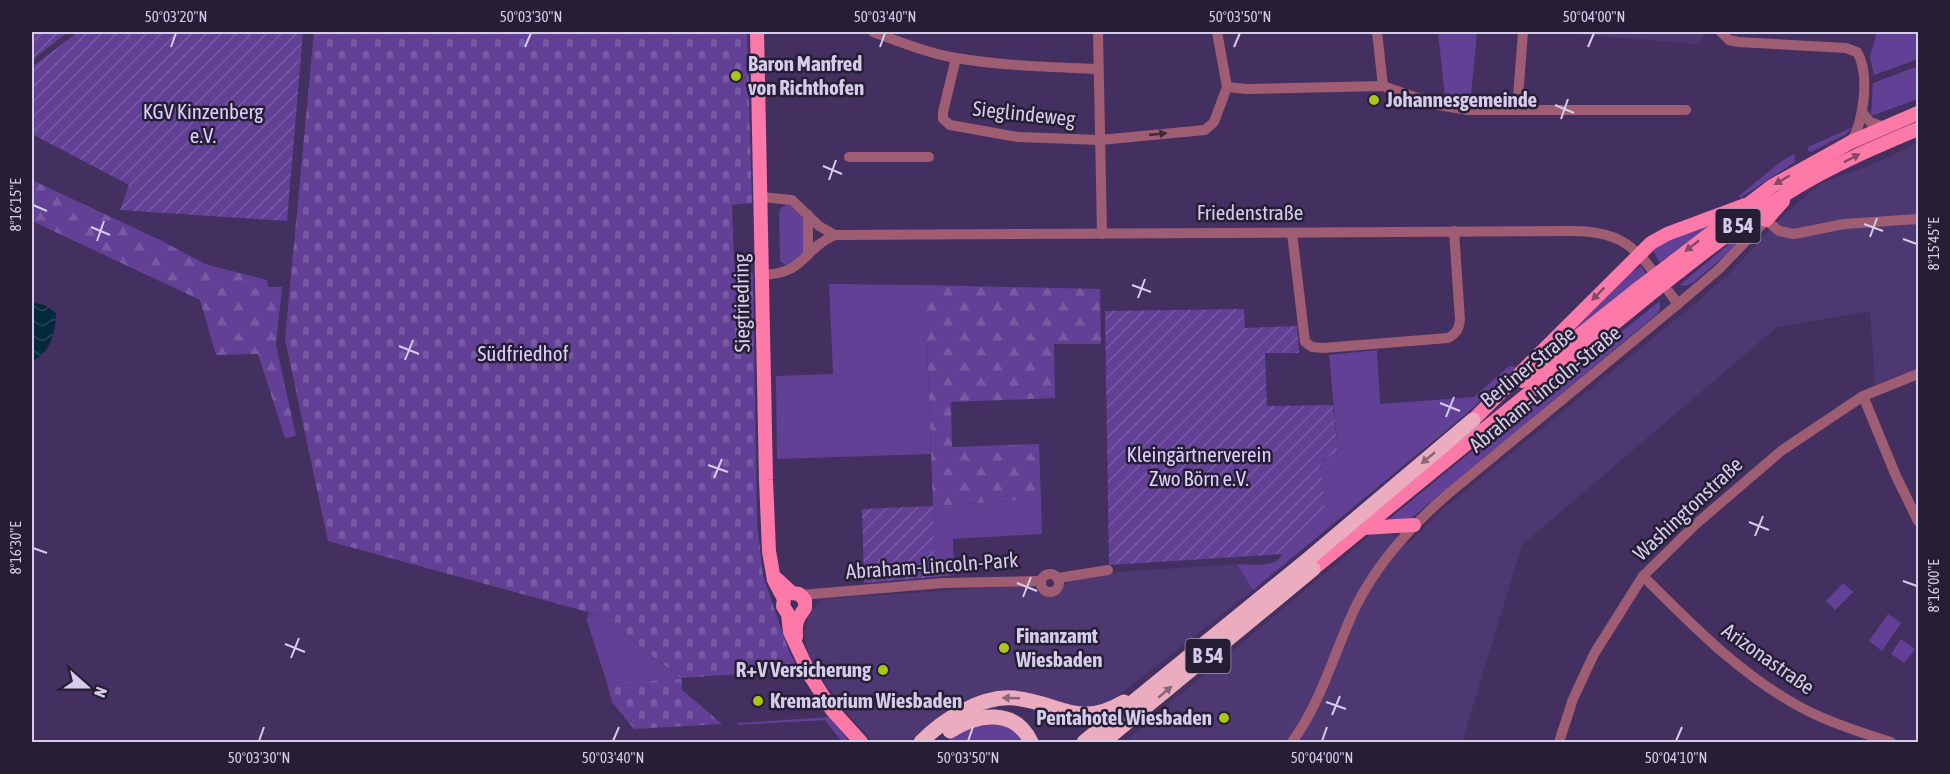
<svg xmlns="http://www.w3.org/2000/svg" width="1950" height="774" font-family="'Asap Condensed',sans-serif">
  <defs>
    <pattern id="forest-firs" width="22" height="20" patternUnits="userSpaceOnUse" patternTransform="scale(1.5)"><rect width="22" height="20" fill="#624095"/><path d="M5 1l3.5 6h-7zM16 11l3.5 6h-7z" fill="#785aa4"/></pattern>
    <pattern id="cemetery-stones" width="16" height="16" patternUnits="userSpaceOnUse" patternTransform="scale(1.5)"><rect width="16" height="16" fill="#624095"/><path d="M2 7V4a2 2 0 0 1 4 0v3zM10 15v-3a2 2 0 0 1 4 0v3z" fill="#785aa4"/></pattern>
    <pattern id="garden-furrows" width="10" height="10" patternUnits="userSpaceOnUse" patternTransform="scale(1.5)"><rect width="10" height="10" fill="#624095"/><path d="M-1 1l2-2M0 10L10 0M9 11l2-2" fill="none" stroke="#785aa4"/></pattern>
    <pattern id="water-waves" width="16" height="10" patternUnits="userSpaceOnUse" patternTransform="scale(1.5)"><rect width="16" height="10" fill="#04283c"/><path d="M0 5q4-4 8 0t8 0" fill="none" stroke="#284658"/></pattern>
  </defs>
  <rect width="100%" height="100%" fill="#433061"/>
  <!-- built -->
  <g fill="#4e3871">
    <path d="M1580 32H1706L1698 44 1580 35Z"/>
    <path d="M1918 143V369L1875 385 1870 311 1777 327 1522 545 1462 742H1124L1374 532 1391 534 1408 544 1441 511 1697 302 1730 273 1784 215 1821 183 1871 165Z"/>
    <path d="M1237 564 1253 590 1118 696 1103 705 1091 708 1069 706 1021 691 986 692 966 700 908 742H873L843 709 825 683 808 654 804 633 809 616 816 605 824 599 1026 585 1032 586 1042 594 1050 597 1058 594 1069 580 1121 572Z"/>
  </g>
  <!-- green -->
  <g fill="#624095">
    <path d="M1438 32H1477L1470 105H1446Z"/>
    <path d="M1877 32H1918V59L1874 75 1870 57Z"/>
    <path d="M1918 66V99L1871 116 1873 83Z"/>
    <path d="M1853 127 1846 134 1811 152 1808 151V147Z"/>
    <path d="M1794 154 1795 162 1740 198 1739 196 1780 162Z"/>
    <path d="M787 204H791L802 215 803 221V255L788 266 781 262 780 257 779 213 780 209Z"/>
    <path d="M1725 215 1660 263 1651 247Z"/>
    <path d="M1762 218 1724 256 1694 282 1686 286 1680 285 1755 222Z"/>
    <path d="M1630 266 1634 271 1641 266 1646 274 1528 372Z"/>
    <path d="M829 284 925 285 931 454 777 459 776 376 833 374Z"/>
    <path d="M1660 301V309L1657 314 1414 516 1408 520 1383 524 1506 423Z"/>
    <path d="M1377 350 1380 404 1474 397 1509 366 1516 367 1465 415 1253 590 1237 564C1251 564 1276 569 1282 554L1320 523 1325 509 1321 460 1338 453 1329 355Z"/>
    <path d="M1041 499 1042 534 953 539 954 575 935 577 933 506Z"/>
    <path d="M1843 583 1853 592 1835 610 1826 601Z"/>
    <path d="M588 613 599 615 682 679 607 683 586 618 588 617Z"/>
    <path d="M1888 614 1901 623 1882 651 1869 641Z"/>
    <path d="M1901 639 1915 649 1904 663 1891 654Z"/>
    <path d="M829 717 850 742H842L825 720 738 725V723Z"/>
    <path d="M988 722 1013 727 1025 742H945L969 728Z"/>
  </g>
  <!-- forest -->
  <g fill="url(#forest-firs)">
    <path d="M32 180 162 241 205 264 267 280 268 287H282L276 345 296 436 285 438 258 354 216 355 200 300 32 221Z"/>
    <path d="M925 285 1100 289 1101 344H1054L1055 398 951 402 952 447 1039 444 1041 499 933 506Z"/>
  </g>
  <!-- cemetery -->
  <g fill="url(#cemetery-stones)">
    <path d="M314 32H747L752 203 732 205 734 264 753 274 757 522 763 576 787 646 798 670 681 678 599 615 328 541 285 339Z"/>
    <path d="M682 679V690L722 724 634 729 612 702 607 683Z"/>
  </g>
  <!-- garden -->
  <g fill="url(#garden-furrows)">
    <path d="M32 32H68L32 60Z"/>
    <path d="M78 32H303L287 221 120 210 129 185 32 134V67Z"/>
    <path d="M1244 309 1245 328 1297 326 1299 353H1265L1267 406 1333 405 1338 453 1321 460 1325 509 1320 523 1282 554 1109 565 1105 311Z"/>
    <path d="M933 506 935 577 864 583 862 509Z"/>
  </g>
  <!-- water -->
  <path fill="url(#water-waves)" d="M35 303 44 305 56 313C56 331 50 354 32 361V306Z"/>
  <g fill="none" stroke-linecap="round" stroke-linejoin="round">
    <!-- minor -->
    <g stroke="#9f5d73" stroke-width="10">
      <path d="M873 32C900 42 928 53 956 58 1003 66 1051 67 1098 69"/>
      <path d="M1098 32 1102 234"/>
      <path d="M1377 32 1383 86"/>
      <path d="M1721 32 1729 40 1738 42 1846 48 1857 52C1870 73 1864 121 1851 142"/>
      <path d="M956 58 943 112V119L950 125 1018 137 1100 140 1205 130 1214 122 1227 87 1217 32"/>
      <path d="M1227 87 1247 89 1383 86 1438 105 1468 110H1686"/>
      <path d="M1517 110 1523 32"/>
      <path d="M1862 112 1870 122 1884 127"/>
      <path d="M849 157H929"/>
      <path d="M761 197 792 200 819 226 835 235"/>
      <path d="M1292 233 1305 342 1312 347 1323 348 1448 338C1456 334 1459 329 1460 320L1454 231"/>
      <path d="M808 255V215"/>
      <path d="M762 275C807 273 801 250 835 235L1572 231C1610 231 1630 240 1652 270"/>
      <path d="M1669 292 1678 304"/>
      <path d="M1863 396 1896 476 1918 521"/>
      <circle cx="1050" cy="583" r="9"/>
      <path d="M1643 576C1694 627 1747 682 1814 714 1838 725 1865 734 1891 742"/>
      <path d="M1058 578 1108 570"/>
      <path d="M801 595 943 583 1040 581"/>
      <path d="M1292 742C1322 701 1334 652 1356 606 1378 562 1411 526 1448 494L1678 304 1719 269 1766 220 1779 231 1794 234 1844 224 1918 219"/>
      <path d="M1559 742 1573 699 1594 654 1643 576 1696 524 1781 451 1863 396 1918 374"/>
    </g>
    <!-- major -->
    <g stroke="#fd79a8" stroke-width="14">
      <path d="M757 32 766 480 769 551 774 580 784 599 783 606 788 614 790 632 811 677 832 710 861 742"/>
      <path d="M1766 220 1783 201"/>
      <path d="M1673 262 1772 186 1851 142 1918 113"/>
      <path d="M1680 271C1718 241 1757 211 1799 186 1837 163 1878 146 1918 129"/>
      <path d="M1522 381 1640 287"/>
      <path d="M1473 420 1651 243 1667 234 1745 205"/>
      <path d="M1362 528 1414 525"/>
      <path d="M1313 569 1648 296"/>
      <path d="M777 579 792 593 799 594 805 600V608C797 619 795 622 796 637"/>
    </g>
    <!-- highway -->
    <g stroke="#ecacbf" stroke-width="15">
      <path d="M950 731C978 713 1015 708 1031 742"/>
      <path d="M921 742C943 720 981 695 1014 698 1059 702 1077 730 1124 702"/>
      <path d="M1084 742 1306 561 1473 420"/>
      <path d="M1103 742 1313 569"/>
    </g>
    <!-- major-bridge -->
    <g stroke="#fd79a8" stroke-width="14">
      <path d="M1640 287 1673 262"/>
      <path d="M1648 296 1680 271"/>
    </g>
  </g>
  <!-- one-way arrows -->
  <defs><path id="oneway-solid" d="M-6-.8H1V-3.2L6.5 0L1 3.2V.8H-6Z" transform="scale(1.5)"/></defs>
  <use fill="#3e2b41" href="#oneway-solid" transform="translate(1158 134) rotate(-6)"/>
  <g fill="#874768">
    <use href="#oneway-solid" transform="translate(1852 158) rotate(-27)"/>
    <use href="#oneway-solid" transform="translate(1782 180) rotate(150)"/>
    <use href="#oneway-solid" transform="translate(1692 246) rotate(142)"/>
    <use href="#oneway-solid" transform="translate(1598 294) rotate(135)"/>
  </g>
  <g fill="#89657a">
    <use href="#oneway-solid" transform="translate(1428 458) rotate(140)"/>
    <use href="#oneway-solid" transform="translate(1165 692) rotate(-40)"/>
    <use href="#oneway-solid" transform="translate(1011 698) rotate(-178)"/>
  </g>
  <!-- ticks -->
  <path fill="none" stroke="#d5ccea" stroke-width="2" d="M171 47 176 33M525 47 531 33M880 47 885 33M1234 47 1240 33M1588 47 1594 33M1555 105 1574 113M1561 119 1568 99M823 166 842 174M829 180 836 160M33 205 47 211M1864 224 1883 231M91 227 110 235M1870 237 1877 218M1903 239 1917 244M97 241 104 221M1132 285 1151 292M1138 298 1145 279M399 346 419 354M405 360 413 340M1440 403 1460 411M1446 417 1454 397M708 465 728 472M714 478 722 459M1749 522 1769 530M1755 536 1763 516M33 548 47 553M1903 581 1917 586M1017 583 1037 591M1023 597 1031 577M285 644 305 652M291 658 299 638M1326 702 1346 709M1332 715 1340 696M259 741 264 727M613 741 619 727M968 741 973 727M1322 741 1327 727M1676 741 1682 727"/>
  <!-- markers -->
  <g fill="#abc716" stroke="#261e34" stroke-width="2">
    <circle cx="736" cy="76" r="6"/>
    <circle cx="1374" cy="100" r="6"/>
    <circle cx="1004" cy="648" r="6"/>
    <circle cx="883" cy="670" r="6"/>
    <circle cx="758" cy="701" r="6"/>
    <circle cx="1224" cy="718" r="6"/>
  </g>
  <g text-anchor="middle" stroke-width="5" stroke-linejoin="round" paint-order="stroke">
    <!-- shield labels -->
    <g fill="#261e34" stroke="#a098b3" stroke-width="1.5">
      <rect x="1715.5" y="209" width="45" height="34" rx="4.5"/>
      <rect x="1185.5" y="639" width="45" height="34" rx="4.5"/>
    </g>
    <g font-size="20" font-weight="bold" fill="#d5ccea">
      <text x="1738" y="233">B 54</text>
      <text x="1208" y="663">B 54</text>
    </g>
    <!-- poi labels -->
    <g font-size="21" font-weight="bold" fill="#d5ccea" stroke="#261e34" text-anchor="start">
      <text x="748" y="71">Baron Manfred<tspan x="748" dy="24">von Richthofen</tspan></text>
      <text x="1386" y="107">Johannesgemeinde</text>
      <text x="1016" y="643">Finanzamt<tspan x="1016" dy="24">Wiesbaden</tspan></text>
      <text x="871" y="677" text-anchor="end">R+V Versicherung</text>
      <text x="770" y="708">Krematorium Wiesbaden</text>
      <text x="1212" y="725" text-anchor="end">Pentahotel Wiesbaden</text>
    </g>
    <!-- park labels -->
    <g font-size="21" fill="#decfff" stroke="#261e34">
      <text x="203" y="119">KGV Kinzenberg<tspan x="203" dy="24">e.V.</tspan></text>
      <text x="523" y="361">Südfriedhof</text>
      <text x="1199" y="462">Kleingärtnerverein<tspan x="1199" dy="24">Zwo Börn e.V.</tspan></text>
    </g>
    <!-- street labels -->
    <g font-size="21" fill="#d5ccea" stroke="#261e34">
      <text transform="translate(1024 114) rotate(6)" y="7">Sieglindeweg</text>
      <text x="1250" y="220">Friedenstraße</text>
      <text transform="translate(742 303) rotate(-91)" y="7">Siegfriedring</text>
      <text transform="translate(1528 367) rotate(-39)" y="7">Berliner Straße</text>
      <text transform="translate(1545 389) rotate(-39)" y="7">Abraham-Lincoln-Straße</text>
      <text transform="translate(1688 509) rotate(-43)" y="7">Washingtonstraße</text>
      <text transform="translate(932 566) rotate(-4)" y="7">Abraham-Lincoln-Park</text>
      <text transform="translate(1768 659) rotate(35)" y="7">Arizonastraße</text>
    </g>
  </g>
  <!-- border -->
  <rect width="1950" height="774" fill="none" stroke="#261e34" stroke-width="66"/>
  <!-- north arrow -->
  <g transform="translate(87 687) rotate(111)" stroke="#261e34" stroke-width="4.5" paint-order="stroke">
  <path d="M0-4.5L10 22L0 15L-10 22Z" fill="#d5ccea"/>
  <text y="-9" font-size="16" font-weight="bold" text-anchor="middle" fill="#d5ccea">N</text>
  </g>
  <rect x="33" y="33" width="1884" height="708" fill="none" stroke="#d5ccea" stroke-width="2"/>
  <g font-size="15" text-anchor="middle" fill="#d5ccea">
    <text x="176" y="22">50°03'20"N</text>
    <text x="531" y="22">50°03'30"N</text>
    <text x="885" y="22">50°03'40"N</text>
    <text x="1240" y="22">50°03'50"N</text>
    <text x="1594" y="22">50°04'00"N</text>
    <text transform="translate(16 205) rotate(-90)" y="5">8°16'15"E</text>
    <text transform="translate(1934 244) rotate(-90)" y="5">8°15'45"E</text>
    <text transform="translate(16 548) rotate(-90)" y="5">8°16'30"E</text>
    <text transform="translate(1934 586) rotate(-90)" y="5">8°16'00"E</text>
    <text x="259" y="763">50°03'30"N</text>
    <text x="613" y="763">50°03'40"N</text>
    <text x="968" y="763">50°03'50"N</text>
    <text x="1322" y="763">50°04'00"N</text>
    <text x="1676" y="763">50°04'10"N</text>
  </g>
</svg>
